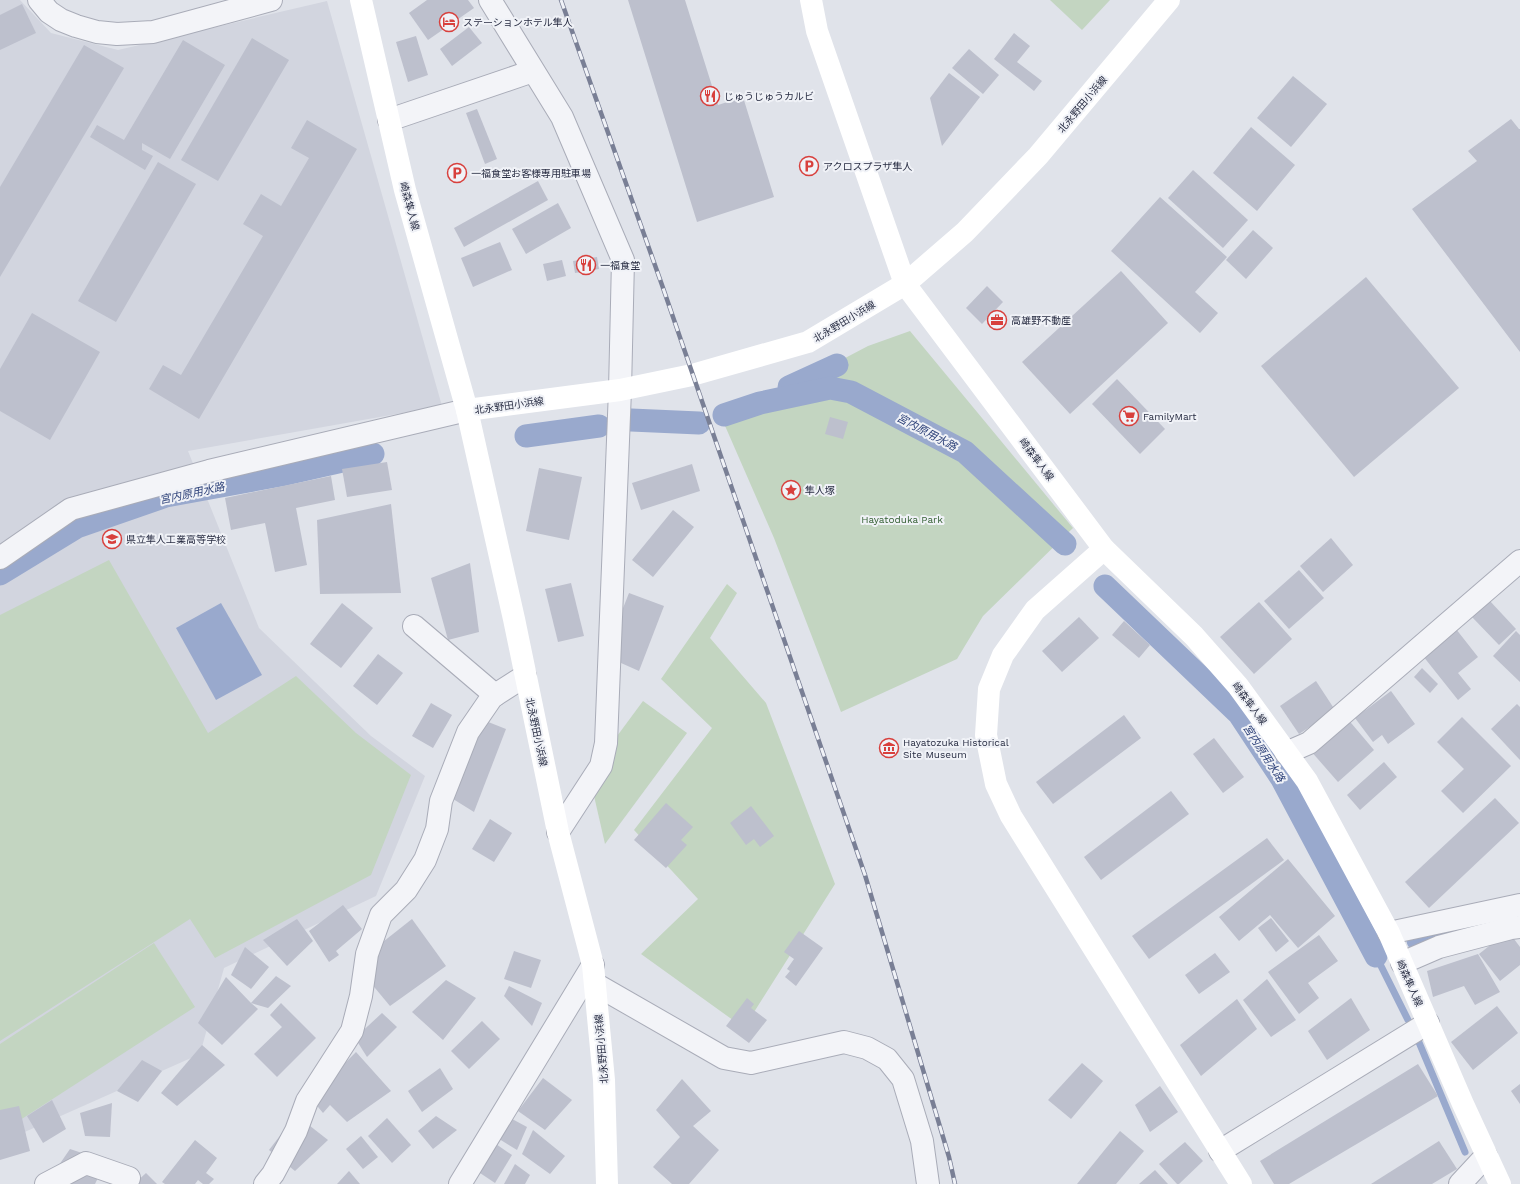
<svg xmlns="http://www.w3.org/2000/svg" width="1520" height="1184" font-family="'Work Sans','Noto Sans JP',sans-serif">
  <rect width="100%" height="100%" fill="#e0e3ea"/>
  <!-- built -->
  <path fill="#d2d5df" d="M0 0H20L51 33 118 50 327 1 442 406 188 451 259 628 371 736 425 776 376 896 224 968 200 1054 0 1143Z"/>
  <!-- green -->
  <g fill="#c3d5c1">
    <path d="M1050 0H1110L1082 30Z"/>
    <path d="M910 331 1073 528 983 616 957 659 841 712 774 538 719 412 809 377 868 346Z"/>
    <path d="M109 560 208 733 296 676 356 733 411 775 371 875 215 958 190 919 0 1041V615Z"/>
    <path d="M727 584 737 593 710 638 766 703 835 884 744 1028 641 954 698 899 634 830 712 728 661 679Z"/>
    <path d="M643 701 687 733 605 844 589 774Z"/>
    <path d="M154 943 195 1007 0 1133V1044Z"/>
  </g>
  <!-- water -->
  <path fill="#99a9cd" d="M221 603 262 675 216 700 176 628Z"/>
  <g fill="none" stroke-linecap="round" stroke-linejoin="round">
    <!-- stream -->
    <g stroke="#99a9cd" stroke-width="7">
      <path d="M1376 956 1408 1020"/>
      <path d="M1418 1040 1465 1152"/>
    </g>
    <!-- canal -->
    <g stroke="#99a9cd" stroke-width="23">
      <path d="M789 387 837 365"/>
      <path d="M724 415 760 403 830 388 851 392 965 452 1065 544"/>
      <path d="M631 420 699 423"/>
      <path d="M526 436 599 426"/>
      <path d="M0 574 77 527 166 496 281 475 373 454"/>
      <path d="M1105 586 1239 714 1282 779 1376 956"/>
      <path d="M1418 940 1486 922"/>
    </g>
  </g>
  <!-- building -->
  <g fill="#bdc0cd">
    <path d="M427 0H468L474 8 428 40 409 13Z"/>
    <path d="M628 0H685L718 105 743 97 774 197 697 222Z"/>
    <path d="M22 4 36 33 0 50V15Z"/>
    <path d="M469 27 482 43 452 66 440 49Z"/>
    <path d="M1014 33 1030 46 1017 62 1042 81 1034 91 994 59Z"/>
    <path d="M416 36 428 75 408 82 396 42Z"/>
    <path d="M252 38 289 60 218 181 181 160Z"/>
    <path d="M183 40 225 65 170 159 142 143V150L153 156 145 170 90 137 97 125 124 140Z"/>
    <path d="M84 45 124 68 0 277V187Z"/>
    <path d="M969 49 999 75 983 94 952 68Z"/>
    <path d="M949 73 980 97 942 146 930 98Z"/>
    <path d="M1293 76 1327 104 1291 147 1257 118Z"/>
    <path d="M477 109 497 159 485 164 466 113Z"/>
    <path d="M1511 119 1519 129H1520V352L1412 209 1477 161 1468 151Z"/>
    <path d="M307 120 357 149 199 419 149 389 163 365 181 375 263 236 243 224 261 194 281 206 309 158 291 148Z"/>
    <path d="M1251 127 1295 165 1257 211 1213 173Z"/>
    <path d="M158 162 196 184 116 322 78 301Z"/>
    <path d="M1193 170 1248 220 1223 248 1168 198Z"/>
    <path d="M538 181 548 200 464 247 454 228Z"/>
    <path d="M1160 197 1227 257 1195 292 1218 313 1200 333 1111 251Z"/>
    <path d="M558 203 571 228 526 254 512 229Z"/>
    <path d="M1253 230 1273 248 1246 279 1226 260Z"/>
    <path d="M500 242 512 270 473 287 461 258Z"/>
    <path d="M597 257 599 269 575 273 573 261Z"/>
    <path d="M562 260 566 276 547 281 543 264Z"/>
    <path d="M1121 271 1168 323 1070 414 1022 362Z"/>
    <path d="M1366 277 1459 388 1354 477 1261 366Z"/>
    <path d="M987 286 1003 302 982 324 966 308Z"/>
    <path d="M32 313 100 352 50 440 0 411V369Z"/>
    <path d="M1117 379 1165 429 1140 454 1092 404Z"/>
    <path d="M830 417 848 422 843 439 825 434Z"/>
    <path d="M387 462 392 490 347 497 342 469Z"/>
    <path d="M692 464 700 491 641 510 632 483Z"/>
    <path d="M539 468 582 477 569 540 526 531Z"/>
    <path d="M331 476 335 500 296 508 307 565 275 572 265 523 231 530 225 498Z"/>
    <path d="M391 504 401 593 320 594 317 520Z"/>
    <path d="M673 510 694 527 653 577 632 560Z"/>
    <path d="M1331 538 1353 565 1323 592 1300 566Z"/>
    <path d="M470 563 479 632 448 640 431 578Z"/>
    <path d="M1299 570 1324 598 1289 629 1264 601Z"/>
    <path d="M571 583 584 636 558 642 545 589Z"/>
    <path d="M629 593 664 606 639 671 621 663 616 626Z"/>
    <path d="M1489 600 1516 629 1499 645 1472 617Z"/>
    <path d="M1259 602 1292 639 1254 674 1220 637Z"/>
    <path d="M342 603 373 628 341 668 310 644Z"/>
    <path d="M1079 617 1099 638 1062 672 1042 651Z"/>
    <path d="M1124 621 1150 645 1139 658 1112 635Z"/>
    <path d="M1456 629 1478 657 1458 673 1471 689 1458 700 1423 656Z"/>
    <path d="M1516 631 1520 635V682L1493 656Z"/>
    <path d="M378 654 403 673 377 705 353 686Z"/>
    <path d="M1422 668 1438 684 1430 693 1414 677Z"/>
    <path d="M1316 681 1335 710 1299 734 1280 706Z"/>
    <path d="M1391 691 1415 724 1388 744 1382 735 1373 742 1355 718Z"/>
    <path d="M431 703 452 715 433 748 412 736Z"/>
    <path d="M1517 704 1520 707V760L1491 729Z"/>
    <path d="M468 714 506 729 474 812 437 789Z"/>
    <path d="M1124 715 1141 738 1053 804 1036 782Z"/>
    <path d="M1346 717 1374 750 1338 782 1310 750Z"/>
    <path d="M1462 717 1511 766 1463 813 1441 791 1464 769 1437 742Z"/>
    <path d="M1214 738 1244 777 1223 793 1193 754Z"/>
    <path d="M1384 762 1397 777 1360 810 1347 795Z"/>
    <path d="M1171 791 1189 814 1101 880 1084 857Z"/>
    <path d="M1495 798 1519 823 1429 908 1405 882Z"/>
    <path d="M666 803 693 827 681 840 687 845 666 868 634 840Z"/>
    <path d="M751 806 774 836 760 847 754 839 746 845 730 823Z"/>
    <path d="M490 819 512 833 494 862 472 849Z"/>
    <path d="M1267 838 1284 860 1149 959 1132 936Z"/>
    <path d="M1288 859 1335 916 1298 948 1270 915 1239 941 1219 917Z"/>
    <path d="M343 905 362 929 336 951 339 955 329 962 309 931Z"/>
    <path d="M1271 918 1289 941 1276 952 1258 928Z"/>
    <path d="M297 919 313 941 287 966 263 940Z"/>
    <path d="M412 919 446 966 390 1006 355 964Z"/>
    <path d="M799 931 823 948 796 986 785 977 790 971 787 969 794 959 784 952Z"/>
    <path d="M1508 931 1520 947V965L1500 981 1479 954Z"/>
    <path d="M1319 935 1338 961 1308 983 1319 998 1299 1014 1268 972Z"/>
    <path d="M245 947 269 967 251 989 231 975Z"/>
    <path d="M514 951 541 960 531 988 504 979Z"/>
    <path d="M1215 953 1230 972 1199 994 1185 975Z"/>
    <path d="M1478 954 1500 992 1475 1005 1464 986 1433 997 1427 971Z"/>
    <path d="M276 976 291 986 268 1008 251 1003 258 1009 222 1045 198 1023 226 977 251 1003Z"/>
    <path d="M1267 979 1296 1020 1271 1037 1243 1000Z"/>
    <path d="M446 980 476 998 443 1040 412 1012Z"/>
    <path d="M509 986 542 1003 532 1026 504 996Z"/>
    <path d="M747 998 754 1004 751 1008 767 1020 749 1043 726 1026Z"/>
    <path d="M1351 998 1370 1030 1327 1060 1308 1031Z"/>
    <path d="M1237 999 1257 1029 1201 1076 1180 1045Z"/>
    <path d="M281 1003 316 1038 277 1077 254 1054 282 1027 270 1015Z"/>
    <path d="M1497 1006 1518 1033 1473 1070 1451 1042Z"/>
    <path d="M382 1013 397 1027 367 1057 355 1038Z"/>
    <path d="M482 1021 500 1039 469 1069 451 1051Z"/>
    <path d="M202 1045 225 1065 177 1106 161 1093Z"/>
    <path d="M356 1052 391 1091 347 1122 330 1105 323 1113 304 1090 344 1064Z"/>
    <path d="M142 1060 162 1071 138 1102 117 1091Z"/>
    <path d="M1082 1063 1103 1081 1071 1119 1048 1100Z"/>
    <path d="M1418 1064 1438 1096 1289 1184H1274L1260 1161Z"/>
    <path d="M440 1068 453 1089 422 1112 408 1091Z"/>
    <path d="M543 1078 572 1100 545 1130 518 1111Z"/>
    <path d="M682 1079 711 1111 693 1126 719 1150 689 1184H672L653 1167 680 1137 656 1110Z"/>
    <path d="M1520 1084V1104L1511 1091Z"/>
    <path d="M1160 1086 1178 1112 1150 1132 1135 1105Z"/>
    <path d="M52 1100 66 1129 43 1143 27 1116Z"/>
    <path d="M112 1103 110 1137 85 1136 80 1113Z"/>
    <path d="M19 1106 30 1151 0 1160V1110Z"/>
    <path d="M503 1114 527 1127 517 1150 496 1137Z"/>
    <path d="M296 1115 328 1140 295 1171 269 1150Z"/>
    <path d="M436 1116 457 1130 433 1149 418 1131Z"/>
    <path d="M387 1118 411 1145 392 1163 368 1136Z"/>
    <path d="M533 1130 565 1156 550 1174 522 1154Z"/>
    <path d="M1120 1131 1144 1151 1116 1184H1077Z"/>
    <path d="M361 1136 378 1157 363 1169 346 1149Z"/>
    <path d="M195 1140 217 1158 206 1173 214 1179 209 1184H203L198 1180 195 1184H165L162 1182Z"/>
    <path d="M1439 1141 1457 1169 1432 1184H1371Z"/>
    <path d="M493 1142 512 1155 495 1183 480 1173Z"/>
    <path d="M1185 1142 1203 1161 1179 1184H1177L1159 1164Z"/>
    <path d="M70 1149 106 1161 95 1184H46Z"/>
    <path d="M515 1164 530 1175 525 1184H504Z"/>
    <path d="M1155 1170 1168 1184H1139Z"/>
    <path d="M349 1171 360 1184H337Z"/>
    <path d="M146 1173 157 1184H134Z"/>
  </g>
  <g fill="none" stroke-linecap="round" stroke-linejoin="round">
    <!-- street casing -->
    <g stroke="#a9acb8" stroke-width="24">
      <g id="street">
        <path d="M39 0 49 12 61 20 76 26 97 32 117 34 153 32 271 0"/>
        <path d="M490 0 562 117 623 260 620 390 606 743 601 766 558 832"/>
        <path d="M389 120 533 71"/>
        <path d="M0 558 71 509 209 471 467 410"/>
        <path d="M414 626 495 695"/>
        <path d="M1286 753 1309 743 1520 561"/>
        <path d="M1389 933 1520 905"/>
        <path d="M1402 963 1439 947 1511 928 1520 927"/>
        <path d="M595 984 724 1058 751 1063 844 1042 867 1048 887 1059 903 1079 922 1141 928 1184"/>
        <path d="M1220 1151 1428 1023"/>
        <path d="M46 1184 86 1163 129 1178 126 1184"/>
        <path d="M265 1184 273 1174 296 1131 307 1101 352 1031 361 996 367 954 381 915 406 890 425 860 437 829 441 801 468 732 492 697 525 676"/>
        <path d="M460 1184 593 965"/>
        <path d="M1460 1184 1486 1156"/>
      </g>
    </g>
    <!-- street -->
    <use href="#street" stroke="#f3f4f8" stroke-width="22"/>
    <!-- secondary -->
    <g stroke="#fff" stroke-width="22">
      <path d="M361 0 405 190 467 410 514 619 558 832 593 965 604 1080 607 1184"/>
      <path d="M811 0 817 31 905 284 1104 549 1194 636 1238 686 1307 781 1389 933 1463 1104 1500 1184"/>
      <path d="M467 410 620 390 692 375 808 342 905 284 965 232 1038 156 1169 0"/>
      <path d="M1104 549 1035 610 1003 655 989 689 986 735 996 784 1011 816 1241 1184"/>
    </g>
    <!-- rail casing -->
    <g stroke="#797f95" stroke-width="4.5">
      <path id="rail" d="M561 0 662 285 865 875 949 1157 955 1184"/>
    </g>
    <!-- rail -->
    <use href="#rail" stroke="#f0f2f7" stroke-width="3" stroke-dasharray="9" stroke-linecap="butt"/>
  </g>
  <!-- icons -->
  <defs>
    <g id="hotel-ring" transform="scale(1)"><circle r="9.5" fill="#f0f2f7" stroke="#d8403d" stroke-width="1.5"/><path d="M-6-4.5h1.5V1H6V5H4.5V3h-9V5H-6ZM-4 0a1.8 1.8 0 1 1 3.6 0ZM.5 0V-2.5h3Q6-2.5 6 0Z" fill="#d8403d"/></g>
    <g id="restaurant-ring" transform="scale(1)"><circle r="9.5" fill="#f0f2f7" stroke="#d8403d" stroke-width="1.5"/><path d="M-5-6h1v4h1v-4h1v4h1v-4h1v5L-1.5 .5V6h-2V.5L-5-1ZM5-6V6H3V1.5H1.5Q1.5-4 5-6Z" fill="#d8403d"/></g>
    <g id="parking-ring" transform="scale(1)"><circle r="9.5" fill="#f0f2f7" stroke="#d8403d" stroke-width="1.5"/><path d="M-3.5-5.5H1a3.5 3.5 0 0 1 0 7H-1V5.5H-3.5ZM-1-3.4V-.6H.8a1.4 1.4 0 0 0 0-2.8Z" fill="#d8403d"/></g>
    <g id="office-ring" transform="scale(1)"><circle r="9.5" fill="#f0f2f7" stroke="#d8403d" stroke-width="1.5"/><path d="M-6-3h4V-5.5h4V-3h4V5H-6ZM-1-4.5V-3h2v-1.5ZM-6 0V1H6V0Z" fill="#d8403d"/></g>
    <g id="supermarket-ring" transform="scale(1)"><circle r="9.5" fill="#f0f2f7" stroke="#d8403d" stroke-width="1.5"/><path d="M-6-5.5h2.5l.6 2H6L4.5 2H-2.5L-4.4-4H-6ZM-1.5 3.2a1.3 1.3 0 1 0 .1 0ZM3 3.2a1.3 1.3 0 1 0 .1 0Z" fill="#d8403d"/></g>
    <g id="sight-ring" transform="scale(1)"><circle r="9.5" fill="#f0f2f7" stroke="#d8403d" stroke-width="1.5"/><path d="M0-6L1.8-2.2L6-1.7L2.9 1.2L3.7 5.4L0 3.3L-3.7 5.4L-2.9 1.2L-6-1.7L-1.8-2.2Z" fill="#d8403d"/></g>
    <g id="school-ring" transform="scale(1)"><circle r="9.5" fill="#f0f2f7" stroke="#d8403d" stroke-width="1.5"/><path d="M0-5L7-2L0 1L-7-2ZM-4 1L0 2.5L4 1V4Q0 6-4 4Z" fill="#d8403d"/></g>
    <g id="museum-ring" transform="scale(1)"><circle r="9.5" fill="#f0f2f7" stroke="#d8403d" stroke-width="1.5"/><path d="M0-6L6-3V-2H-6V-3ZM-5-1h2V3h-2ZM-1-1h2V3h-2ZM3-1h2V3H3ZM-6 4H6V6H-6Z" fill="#d8403d"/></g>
  </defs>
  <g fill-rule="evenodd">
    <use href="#hotel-ring" x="449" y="22"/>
    <use href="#restaurant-ring" x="710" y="96"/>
    <use href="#parking-ring" x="809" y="166"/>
    <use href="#parking-ring" x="457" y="173"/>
    <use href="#restaurant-ring" x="586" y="265"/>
    <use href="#office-ring" x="997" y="320"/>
    <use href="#supermarket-ring" x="1129" y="416"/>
    <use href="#sight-ring" x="791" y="490"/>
    <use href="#school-ring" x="112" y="539"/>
    <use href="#museum-ring" x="889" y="748"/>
  </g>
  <g text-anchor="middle" stroke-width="4" stroke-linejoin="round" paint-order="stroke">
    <!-- poi labels -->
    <g font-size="10" fill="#282d43" stroke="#f0f2f7" text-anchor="start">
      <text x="463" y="26">ステーションホテル隼人</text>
      <text x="724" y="100">じゅうじゅうカルビ</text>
      <text x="823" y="170">アクロスプラザ隼人</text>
      <text x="471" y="177">一福食堂お客様専用駐車場</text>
      <text x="600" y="269">一福食堂</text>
      <text x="1011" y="324">高雄野不動産</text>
      <text x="1143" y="420">FamilyMart</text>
      <text x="805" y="494">隼人塚</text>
      <text x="126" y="543">県立隼人工業高等学校</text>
      <text x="903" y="746">Hayatozuka Historical<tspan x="903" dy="12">Site Museum</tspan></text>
    </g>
    <!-- street labels -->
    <g font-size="10" fill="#282d43" stroke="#f0f2f7">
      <text transform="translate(1082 104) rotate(-50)" y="4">北永野田小浜線</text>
      <text transform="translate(410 206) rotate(75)" y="4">崎森隼人線</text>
      <text transform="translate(844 321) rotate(-31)" y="4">北永野田小浜線</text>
      <text transform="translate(509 405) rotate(-8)" y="4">北永野田小浜線</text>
      <text transform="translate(1037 459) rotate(53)" y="4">崎森隼人線</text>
      <text transform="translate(1250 703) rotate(53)" y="4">崎森隼人線</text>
      <text transform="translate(537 732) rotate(78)" y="4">北永野田小浜線</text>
      <text transform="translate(1410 983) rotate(66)" y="4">崎森隼人線</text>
      <text transform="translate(601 1049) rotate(-95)" y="4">北永野田小浜線</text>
    </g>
    <!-- park labels -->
    <g font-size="10" fill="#356034" stroke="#f0f2f7">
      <text x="902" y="523">Hayatoduka Park</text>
    </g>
    <!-- water labels -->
    <g font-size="11" font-style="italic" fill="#2f437a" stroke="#f0f2f7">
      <text transform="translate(927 432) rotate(28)" y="4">宮内原用水路</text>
      <text transform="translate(192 493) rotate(-12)" y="4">宮内原用水路</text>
      <text transform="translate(1264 753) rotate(57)" y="4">宮内原用水路</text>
    </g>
  </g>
</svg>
